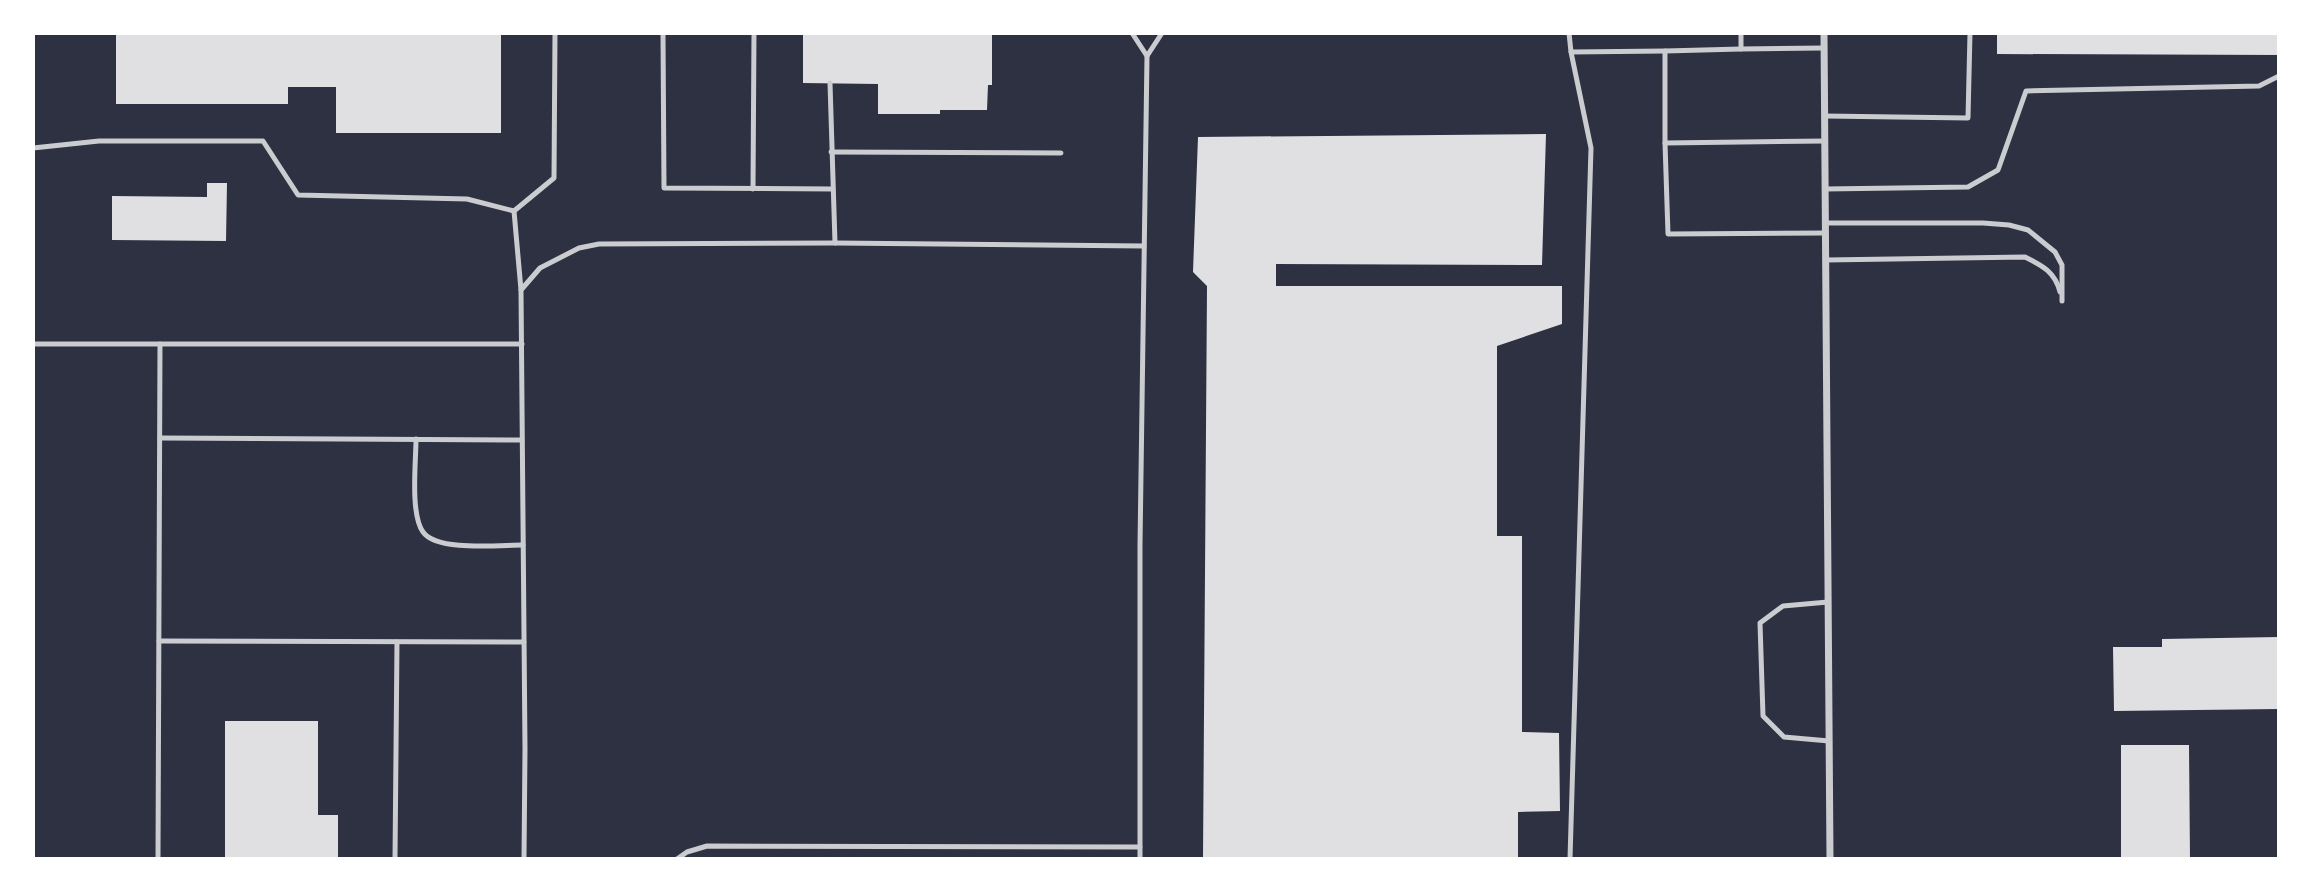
<svg xmlns="http://www.w3.org/2000/svg" width="2312" height="892" font-family="Poppins,sans-serif">
  <rect width="100%" height="100%" fill="#2d3142"/>
  <!-- building -->
  <g fill="#e0e0e3">
    <path d="M116 33H501V133H336V87H288V104H116Z"/>
    <path d="M803 33H992V85H988L987 110H940V114H878V84L803 83Z"/>
    <path d="M1997 33H2279V55L1997 54Z"/>
    <path d="M1546 134 1542 265 1276 264V286H1562V324L1497 346V536H1522V732L1559 733 1560 811 1518 812V859H1203L1207 286 1193 272 1198 137Z"/>
    <path d="M207 183H227L226 241 112 240V196L207 197Z"/>
    <path d="M2279 637V709L2114 711 2113 647H2162V639Z"/>
    <path d="M225 721H318V815H338V859H225Z"/>
    <path d="M2121 745H2189L2190 859H2121Z"/>
  </g>
  <g fill="none" stroke-linecap="round" stroke-linejoin="round">
    <!-- service -->
    <g stroke="#caccd0" stroke-width="5">
      <path d="M663 33 664 188 833 189"/>
      <path d="M1132 33 1147 56 1162 33"/>
      <path d="M1569 33 1571 52 1591 148 1570 859"/>
      <path d="M1741 33V49L1824 48"/>
      <path d="M1741 49 1665 51V143L1825 141"/>
      <path d="M1571 52 1665 51"/>
      <path d="M830 83 835 243"/>
      <path d="M1825 116 1968 118 1970 33"/>
      <path d="M1665 143 1668 234 1825 233"/>
      <path d="M33 148 99 141H263L298 195 467 199 514 211"/>
      <path d="M831 152 1061 153"/>
      <path d="M753 189 754 33"/>
      <path d="M1825 189 1968 187 1998 170 2026 91 2259 86 2279 76"/>
      <path d="M1825 223H1983L2009 225 2028 230 2055 252 2062 265V301"/>
      <path d="M1826 260 2025 257C2043 266 2055 272 2060 292"/>
      <path d="M521 290 514 211 554 178 555 33"/>
      <path d="M33 344H522"/>
      <path d="M160 438 522 440"/>
      <path d="M416 439C416 461 410 514 423 532 437 552 500 545 523 545"/>
      <path d="M1828 602 1783 606 1760 623 1763 716 1784 737 1829 741"/>
      <path d="M159 641 524 642"/>
      <path d="M158 859 160 344"/>
      <path d="M395 859 397 642"/>
      <path d="M524 859 525 749 521 290 540 268 579 248 599 244 835 243 1144 246"/>
      <path d="M677 859 687 852 707 846 1140 847"/>
      <path d="M1140 859V545L1147 56"/>
    </g>
    <!-- minor -->
    <path stroke="#caccd0" stroke-width="7" d="M1824 33 1830 859"/>
  </g>
  <!-- border -->
  <rect width="2312" height="892" fill="none" stroke="#ffffff" stroke-width="70"/>
</svg>
